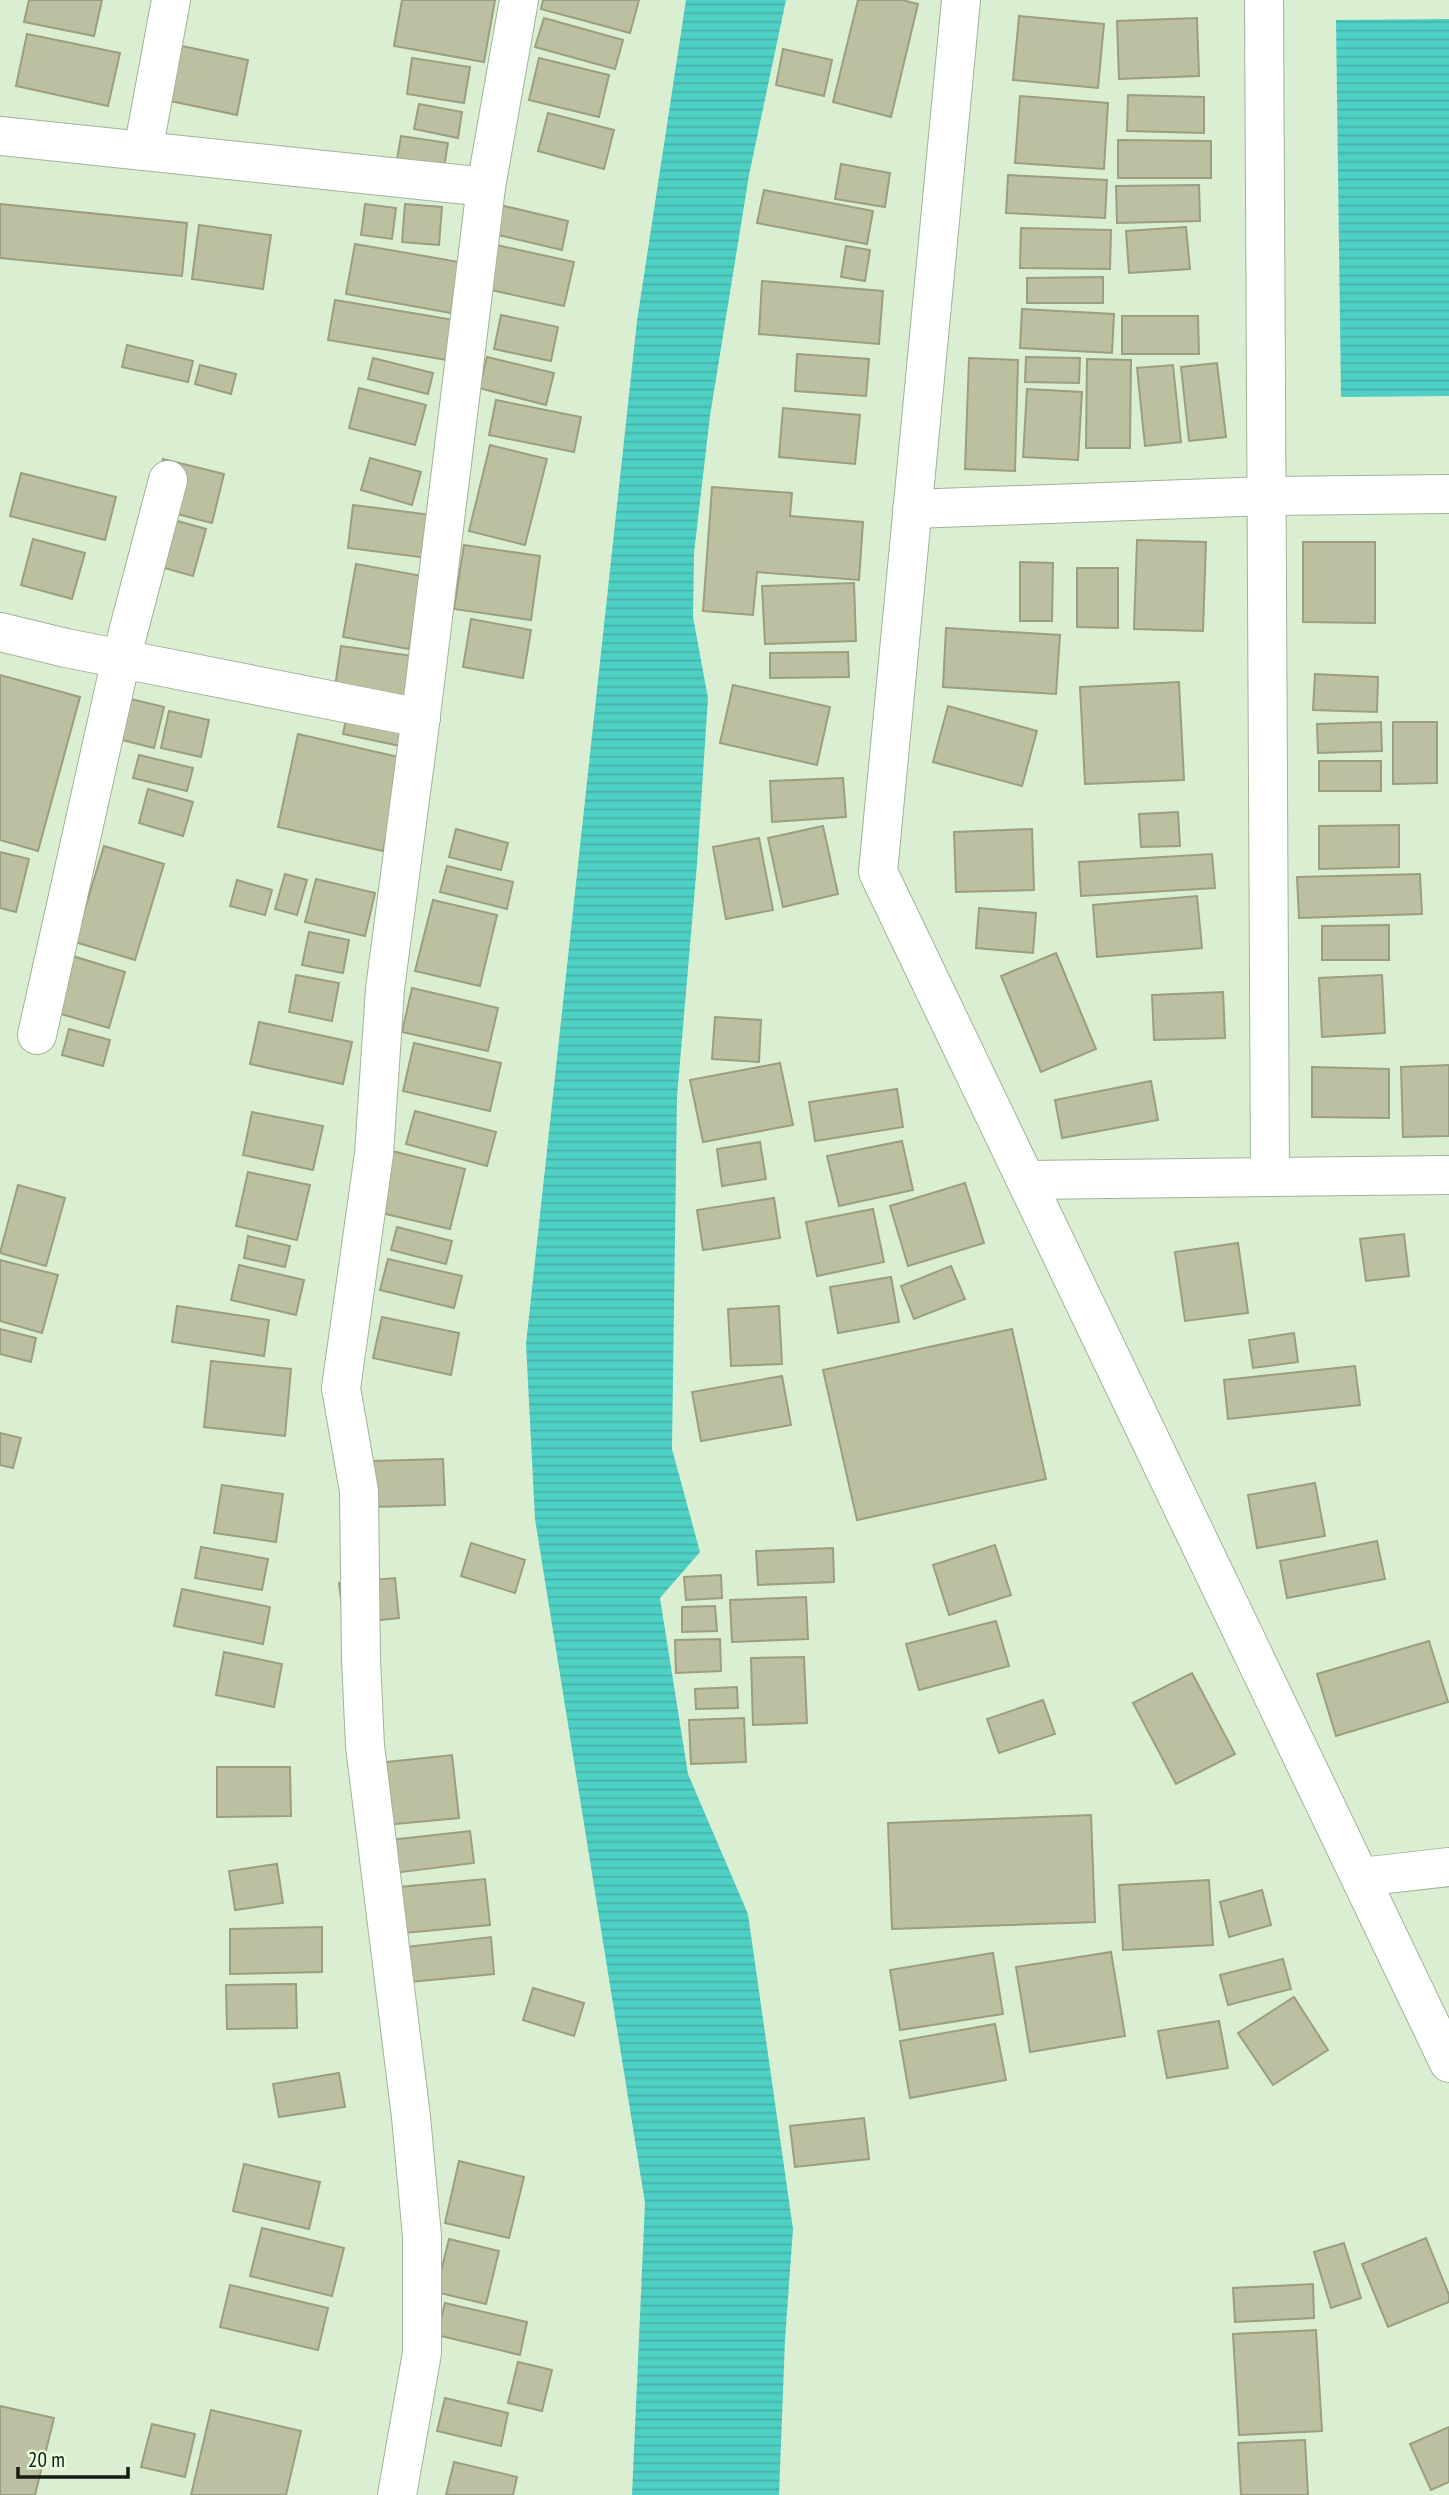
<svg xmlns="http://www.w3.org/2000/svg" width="1449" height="2495" font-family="'PT Sans Narrow',sans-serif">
  <defs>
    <pattern id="water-rules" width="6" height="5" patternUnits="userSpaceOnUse" patternTransform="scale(1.75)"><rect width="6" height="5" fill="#4fd0c4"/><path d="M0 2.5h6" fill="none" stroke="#44b2a8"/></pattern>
  </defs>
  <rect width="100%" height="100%" fill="#daeed2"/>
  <!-- water -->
  <g fill="url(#water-rules)">
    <path d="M686 0H786L749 175 710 416 694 553 693 617 708 698 697 864 677 1097 672 1449 700 1552 660 1598 688 1774 748 1914 793 2229 785 2340 779 2495H632L645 2203 535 1519 526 1344 637 321Z"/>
    <path d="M1449 19V396L1341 397 1336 20Z"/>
  </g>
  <!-- building -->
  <g fill="#bdc0a0" stroke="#9b9e7f" stroke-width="2">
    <path d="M29 0H102L94 36 24 22Z"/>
    <path d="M402 0H495L484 62 394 46Z"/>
    <path d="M543 0H639L630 33 541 9Z"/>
    <path d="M858 0H902L918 4 891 117 833 102Z"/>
    <path d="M1019 16 1104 24 1098 88 1013 80Z"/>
    <path d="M544 18 623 40 615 69 535 47Z"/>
    <path d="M1197 18 1199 76 1119 79 1117 21Z"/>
    <path d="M27 34 120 53 108 106 16 86Z"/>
    <path d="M168 43 248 60 237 115 156 98Z"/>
    <path d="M783 49 832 60 824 96 776 85Z"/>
    <path d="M412 58 470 67 464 103 407 94Z"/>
    <path d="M539 58 609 75 599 117 529 100Z"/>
    <path d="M1128 95 1204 97V133L1127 131Z"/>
    <path d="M1020 96 1108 103 1104 169 1015 163Z"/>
    <path d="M419 104 462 112 458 138 414 129Z"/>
    <path d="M548 113 614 130 604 169 538 151Z"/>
    <path d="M401 136 448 143 441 185 394 177Z"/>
    <path d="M1118 140 1211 141V178H1118Z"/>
    <path d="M841 164 890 173 885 207 835 199Z"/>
    <path d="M1008 175 1107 180 1105 218 1006 213Z"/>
    <path d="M1199 185 1200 221 1117 223 1116 186Z"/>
    <path d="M764 190 873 211 867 244 757 223Z"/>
    <path d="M0 204 187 223 182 276 0 258Z"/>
    <path d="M365 204 396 208 392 239 361 235Z"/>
    <path d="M405 204 442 207 439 245 402 242Z"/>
    <path d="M500 205 568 221 562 250 494 234Z"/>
    <path d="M199 225 271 235 263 289 192 279Z"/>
    <path d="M1186 227 1190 269 1129 273 1126 231Z"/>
    <path d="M1021 228 1111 230 1110 269 1020 268Z"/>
    <path d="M355 244 459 262 451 313 346 294Z"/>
    <path d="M492 244 574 262 564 306 482 288Z"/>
    <path d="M846 246 870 250 865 281 841 277Z"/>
    <path d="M1103 277V303H1027V278Z"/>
    <path d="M762 281 883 291 879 344 759 334Z"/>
    <path d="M335 300 460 321 453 361 328 340Z"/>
    <path d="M1022 309 1114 314 1112 353 1020 348Z"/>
    <path d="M501 315 558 327 551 361 494 349Z"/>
    <path d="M1122 316H1198L1199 354H1122Z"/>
    <path d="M127 345 193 361 188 382 122 367Z"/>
    <path d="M797 354 869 359 866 396 795 391Z"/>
    <path d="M487 357 554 373 546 405 479 388Z"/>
    <path d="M1026 357 1080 358 1079 383 1025 382Z"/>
    <path d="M373 358 433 373 428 394 368 379Z"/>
    <path d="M969 358 1018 360 1015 471 965 469Z"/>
    <path d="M1087 359 1131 360 1130 448H1086Z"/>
    <path d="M1217 363 1226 437 1189 441 1181 367Z"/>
    <path d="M200 365 236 374 231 394 195 384Z"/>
    <path d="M1173 365 1181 442 1145 446 1137 368Z"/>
    <path d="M359 388 426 405 415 445 349 428Z"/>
    <path d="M1027 389 1082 392 1078 460 1023 457Z"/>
    <path d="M496 400 581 417 574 452 489 435Z"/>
    <path d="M783 408 860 415 855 464 779 457Z"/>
    <path d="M490 445 547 459 525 545 469 531Z"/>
    <path d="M370 458 421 472 412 505 361 490Z"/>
    <path d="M163 459 224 474 212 523 150 507Z"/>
    <path d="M21 473 116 497 105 540 10 516Z"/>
    <path d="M712 487 792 493 790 516 863 522 859 580 757 572 753 615 703 611Z"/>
    <path d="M353 505 432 515 427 558 348 548Z"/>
    <path d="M142 511 206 529 193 576 129 558Z"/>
    <path d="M33 539 85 553 72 599 21 585Z"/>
    <path d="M1137 540 1206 542 1203 631 1134 629Z"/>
    <path d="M1303 542H1375V623L1303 622Z"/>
    <path d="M464 545 540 556 531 620 454 609Z"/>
    <path d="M1020 562 1053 563 1052 621H1020Z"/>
    <path d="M356 564 422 576 409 649 343 637Z"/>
    <path d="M1077 568H1118V628L1077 627Z"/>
    <path d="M854 583 856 641 765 644 762 586Z"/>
    <path d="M471 619 531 630 523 678 463 667Z"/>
    <path d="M946 628 1060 635 1056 694 943 687Z"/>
    <path d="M341 646 413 656 408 697 335 687Z"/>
    <path d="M848 652 849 677 770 678V653Z"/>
    <path d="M1315 674 1378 677 1377 712 1313 710Z"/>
    <path d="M0 675 80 697 38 851 0 840Z"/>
    <path d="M1179 682 1184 780 1085 784 1080 687Z"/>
    <path d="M733 685 830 707 817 765 720 743Z"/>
    <path d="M351 696 412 709 405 747 343 734Z"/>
    <path d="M131 699 164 707 154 748 122 740Z"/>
    <path d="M948 706 1037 731 1022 786 933 762Z"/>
    <path d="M169 711 209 720 201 757 161 748Z"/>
    <path d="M1381 722 1382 751 1318 753 1317 724Z"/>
    <path d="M1393 722H1437V783L1393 784Z"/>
    <path d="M298 734 403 758 383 851 278 827Z"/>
    <path d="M139 755 193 768 187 791 133 778Z"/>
    <rect x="1319" y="761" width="62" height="30"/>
    <path d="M843 778 846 817 772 822 770 781Z"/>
    <path d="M148 789 193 802 183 836 139 823Z"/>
    <path d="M1178 812 1180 846 1141 847 1139 814Z"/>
    <path d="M1399 825V867L1319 869V826Z"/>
    <path d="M823 826 838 894 783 907 768 838Z"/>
    <path d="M456 829 508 843 501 870 449 857Z"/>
    <path d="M1032 829 1034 890 956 892 954 832Z"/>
    <path d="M759 838 773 910 726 919 713 847Z"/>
    <path d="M104 846 164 864 135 960 75 942Z"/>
    <path d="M0 852 29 859 16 912 0 908Z"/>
    <path d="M1212 854 1215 888 1081 896 1079 862Z"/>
    <path d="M447 866 513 882 507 909 440 892Z"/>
    <path d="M285 874 307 880 297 915 275 909Z"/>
    <path d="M1420 874 1422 914 1299 918 1297 877Z"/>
    <path d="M316 879 375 893 365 936 305 922Z"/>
    <path d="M237 880 272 890 265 915 230 906Z"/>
    <path d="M1197 896 1202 948 1097 957 1093 905Z"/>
    <path d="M433 900 497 915 480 986 415 971Z"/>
    <path d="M979 908 1036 913 1033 953 976 948Z"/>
    <path d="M1389 925V960H1322V926Z"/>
    <path d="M309 932 349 940 343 973 302 965Z"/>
    <path d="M53 950 125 972 109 1028 37 1007Z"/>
    <path d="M1056 953 1096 1049 1041 1072 1001 976Z"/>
    <path d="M296 975 339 983 332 1021 289 1012Z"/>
    <path d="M1382 975 1385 1033 1322 1037 1319 978Z"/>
    <path d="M412 988 498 1008 488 1051 402 1032Z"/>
    <path d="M1223 992 1225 1038 1154 1040 1152 995Z"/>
    <path d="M715 1017 761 1020 759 1062 712 1059Z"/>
    <path d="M259 1022 352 1042 343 1084 250 1064Z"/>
    <path d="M69 1029 110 1040 103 1066 62 1055Z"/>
    <path d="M414 1043 501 1063 490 1111 403 1091Z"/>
    <path d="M780 1063 793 1125 703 1142 690 1080Z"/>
    <path d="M1449 1065V1136L1403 1137 1401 1067Z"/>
    <path d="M1312 1067 1389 1069V1118L1312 1117Z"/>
    <path d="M1151 1081 1158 1120 1062 1138 1055 1100Z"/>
    <path d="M897 1089 903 1127 815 1141 809 1102Z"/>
    <path d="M415 1111 496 1132 487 1166 406 1144Z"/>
    <path d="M252 1112 323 1126 313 1170 243 1155Z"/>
    <path d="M902 1141 913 1190 839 1206 827 1156Z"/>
    <path d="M760 1142 766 1179 722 1186 717 1149Z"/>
    <path d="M392 1151 465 1169 450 1229 377 1212Z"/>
    <path d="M248 1172 310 1185 297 1240 236 1226Z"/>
    <path d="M965 1183 984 1243 908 1266 890 1206Z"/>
    <path d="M18 1185 65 1198 46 1266 0 1253Z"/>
    <path d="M774 1198 780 1238 703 1250 697 1210Z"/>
    <path d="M873 1209 884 1262 817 1276 806 1222Z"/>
    <path d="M397 1227 452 1241 446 1264 391 1250Z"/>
    <path d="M1404 1234 1409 1276 1366 1281 1360 1239Z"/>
    <path d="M248 1236 290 1246 285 1267 244 1258Z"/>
    <path d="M1238 1243 1248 1313 1185 1321 1175 1252Z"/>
    <path d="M388 1259 462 1276 454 1308 380 1290Z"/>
    <path d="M0 1260 58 1275 42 1333 0 1321Z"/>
    <path d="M239 1265 304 1280 296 1315 231 1300Z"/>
    <path d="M951 1266 965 1299 914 1319 901 1286Z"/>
    <path d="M891 1277 899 1322 838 1333 830 1287Z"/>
    <path d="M177 1306 269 1320 264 1356 172 1342Z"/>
    <path d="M779 1306 782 1364 731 1366 728 1309Z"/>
    <path d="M382 1317 459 1333 451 1375 373 1358Z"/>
    <path d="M0 1329 36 1338 31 1362 0 1354Z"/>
    <path d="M1012 1329 1046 1479 857 1520 823 1370Z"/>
    <path d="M1294 1333 1298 1362 1253 1368 1249 1340Z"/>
    <path d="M211 1361 291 1369 285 1436 204 1427Z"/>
    <path d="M1355 1366 1360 1405 1228 1419 1224 1380Z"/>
    <path d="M782 1376 791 1425 701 1441 692 1392Z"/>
    <path d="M0 1433 21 1438 13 1468 0 1465Z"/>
    <path d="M443 1459 445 1505 373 1507 372 1461Z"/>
    <path d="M1315 1483 1325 1536 1257 1548 1248 1495Z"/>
    <path d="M222 1485 283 1494 276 1542 214 1533Z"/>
    <path d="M1377 1541 1385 1579 1287 1598 1280 1561Z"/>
    <path d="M471 1543 525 1560 515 1593 461 1576Z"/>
    <path d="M995 1545 1011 1595 949 1615 933 1565Z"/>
    <path d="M201 1547 268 1559 262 1590 195 1578Z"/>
    <path d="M833 1548 834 1582 758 1585 756 1551Z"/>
    <path d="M721 1575 722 1598 686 1600 684 1577Z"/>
    <path d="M395 1578 399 1618 344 1624 339 1583Z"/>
    <path d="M182 1589 270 1607 263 1644 174 1626Z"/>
    <path d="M806 1597 808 1639 732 1642 730 1600Z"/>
    <path d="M715 1606 717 1631 682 1632V1607Z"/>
    <path d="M996 1621 1009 1666 919 1690 906 1644Z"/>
    <path d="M720 1639 721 1671 676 1673 675 1640Z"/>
    <path d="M1429 1641 1448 1702 1336 1736 1317 1674Z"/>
    <path d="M224 1652 282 1664 274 1707 216 1695Z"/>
    <path d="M804 1657 807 1723 753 1725 751 1658Z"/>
    <path d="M1192 1673 1235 1754 1176 1784 1133 1703Z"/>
    <path d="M737 1687 738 1708 696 1709 695 1689Z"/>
    <path d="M1043 1700 1055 1734 999 1753 987 1719Z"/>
    <path d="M744 1718 746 1762 691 1764 689 1720Z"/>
    <path d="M452 1755 459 1818 385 1825 378 1763Z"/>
    <path d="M217 1767H290L291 1816 217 1817Z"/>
    <path d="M1091 1815 1095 1922 892 1929 888 1823Z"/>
    <path d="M470 1831 474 1863 394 1873 390 1840Z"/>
    <path d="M277 1864 283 1903 235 1910 229 1871Z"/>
    <path d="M485 1879 490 1925 404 1933 399 1887Z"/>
    <path d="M1209 1880 1213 1945 1123 1950 1119 1885Z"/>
    <path d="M1262 1890 1271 1925 1229 1937 1220 1902Z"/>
    <path d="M322 1927V1972L230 1974V1929Z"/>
    <path d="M491 1937 494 1974 410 1982 405 1947Z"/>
    <path d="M1111 1952 1125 2036 1030 2052 1016 1967Z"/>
    <path d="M993 1953 1003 2014 900 2030 890 1970Z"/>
    <path d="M1283 1959 1291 1989 1228 2005 1220 1975Z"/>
    <path d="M296 1984 297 2028 227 2029 226 1985Z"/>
    <path d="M533 1988 584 2003 574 2036 523 2020Z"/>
    <path d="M1294 1997 1328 2050 1273 2085 1238 2033Z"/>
    <path d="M1219 2021 1228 2068 1167 2078 1158 2031Z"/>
    <path d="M995 2024 1006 2080 910 2098 900 2041Z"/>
    <path d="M339 2073 345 2107 279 2117 273 2084Z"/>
    <path d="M864 2118 869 2159 795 2167 790 2126Z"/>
    <path d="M459 2161 524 2177 509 2238 445 2223Z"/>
    <path d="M244 2164 320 2182 309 2229 233 2211Z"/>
    <path d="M262 2228 344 2248 332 2296 250 2276Z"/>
    <path d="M1426 2238 1449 2295V2302L1388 2327 1362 2264Z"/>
    <path d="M449 2239 499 2251 486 2304 436 2292Z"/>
    <path d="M1344 2243 1361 2298 1331 2308 1314 2252Z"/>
    <path d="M1313 2284 1314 2318 1235 2322 1233 2288Z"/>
    <path d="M230 2285 328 2308 318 2350 220 2327Z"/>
    <path d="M445 2303 527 2322 520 2355 437 2335Z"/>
    <path d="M1316 2330 1322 2431 1239 2435 1233 2334Z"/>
    <path d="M518 2362 552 2370 542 2411 508 2403Z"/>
    <path d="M445 2398 508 2413 501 2446 437 2431Z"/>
    <path d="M0 2406 54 2418 35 2495H0Z"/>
    <path d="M211 2410 301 2431 286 2495H191Z"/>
    <path d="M152 2424 195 2434 185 2477 141 2467Z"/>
    <path d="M1449 2427V2482L1431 2490 1410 2444Z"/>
    <path d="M1305 2440 1308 2495H1241L1238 2443Z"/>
    <path d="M454 2462 517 2477 513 2495H446Z"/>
  </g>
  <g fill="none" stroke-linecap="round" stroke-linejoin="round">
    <!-- minor casing -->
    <g stroke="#a0b398" stroke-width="40">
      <g id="minor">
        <path d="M961 0 878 872 1449 2063"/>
        <path d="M1264 0 1270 1177"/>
        <path d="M0 136 486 187"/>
        <path d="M143 151 171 0"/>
        <path d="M912 509 1267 496 1449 494"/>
        <path d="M0 632 66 648 421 718"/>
        <path d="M37 1035 121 659 168 480"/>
        <path d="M1027 1180 1449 1175"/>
        <path d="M1361 1877 1449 1867"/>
        <path d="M397 2495 422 2353V2236L411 2117 365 1746 361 1659 359 1491 341 1388 374 1154 385 989 418 739 486 187 519 0"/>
      </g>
    </g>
    <!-- minor -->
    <use href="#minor" stroke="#fff" stroke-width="38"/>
  </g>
  <!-- scale -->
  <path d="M18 2467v10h110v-10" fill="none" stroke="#151d13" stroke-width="3.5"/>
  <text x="28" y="2467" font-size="21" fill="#151d13" stroke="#e7fcdf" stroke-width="5" paint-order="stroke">20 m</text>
</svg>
